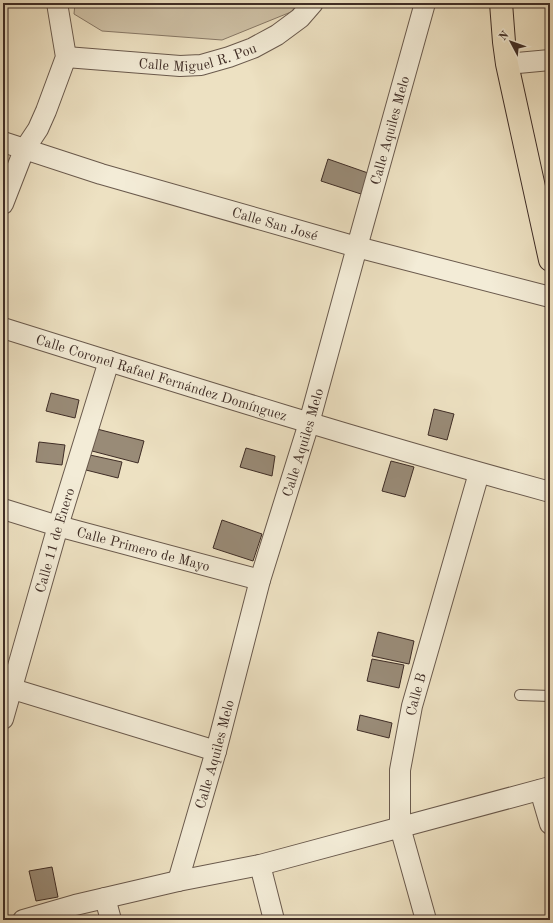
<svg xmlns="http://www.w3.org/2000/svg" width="553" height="923" font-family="'Old Standard TT',serif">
  <rect width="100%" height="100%" fill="#ede1c2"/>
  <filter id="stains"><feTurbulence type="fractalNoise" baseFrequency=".005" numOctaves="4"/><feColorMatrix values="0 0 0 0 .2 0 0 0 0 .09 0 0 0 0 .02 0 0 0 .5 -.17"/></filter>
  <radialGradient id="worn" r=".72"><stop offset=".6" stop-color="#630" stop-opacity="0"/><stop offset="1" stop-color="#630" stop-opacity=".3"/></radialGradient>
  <!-- park -->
  <path fill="#cfc2a7" stroke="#877866" d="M75 3H299L291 12 222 40 102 31 74 14Z"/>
  <!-- building -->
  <g fill="#998b77" stroke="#3f2d26">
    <path d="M328 159 368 173 361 194 321 181Z"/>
    <path d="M51 393 79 400 75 418 46 411Z"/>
    <path d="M434 409 454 414 447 440 428 435Z"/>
    <path d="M97 429 144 441 138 463 92 451Z"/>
    <path d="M39 442 65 445 62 465 36 462Z"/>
    <path d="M246 448 275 456 272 476 240 467Z"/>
    <path d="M90 455 122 462 118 478 86 470Z"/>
    <path d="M391 461 414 467 405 497 382 491Z"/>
    <path d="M222 520 262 534 253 561 213 548Z"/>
    <path d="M378 632 414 641 409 664 372 656Z"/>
    <path d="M372 659 404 665 399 688 367 681Z"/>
    <path d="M360 715 392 723 389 738 357 730Z"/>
    <path d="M52 867 58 897 36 901 29 871Z"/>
  </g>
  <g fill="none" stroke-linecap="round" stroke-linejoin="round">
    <!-- service casing -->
    <g stroke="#6a5a4d" stroke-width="12">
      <path id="service" d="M520 695 550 696"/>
    </g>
    <!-- minor casing -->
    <g stroke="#6a5a4d" stroke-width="22">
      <g id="minor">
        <path id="s1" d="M66 57 180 66 201 65 229 57 253 48 277 35 300 18 313 3"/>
        <path d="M507 64 550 60"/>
        <path id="s2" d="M3 142 101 174 357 247 550 297"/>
        <path d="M3 204 24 150 38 129 46 111 66 57 57 3"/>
        <path id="s3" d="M3 328C185 385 366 442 550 492"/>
        <path id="s4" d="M3 509 58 526 260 580"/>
        <path d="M3 686 216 751"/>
        <path id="s5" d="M3 719 58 526 109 361"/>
        <path d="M540 790 550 824"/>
        <path d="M260 865 274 920"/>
        <path id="s6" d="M178 881 216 751 260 580 309 423 357 247 425 3"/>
        <path d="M105 898 111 920"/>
        <path d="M23 920 75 905 178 881 260 865 550 787"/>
        <path id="s7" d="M426 920 400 827V770L412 706 479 473"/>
      </g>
    </g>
    <!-- primary casing -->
    <g stroke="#3f2d26" stroke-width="24">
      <path id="primary" d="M501 3 504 42 507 64 550 260"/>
    </g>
    <!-- service -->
    <use href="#service" stroke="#f3ecd7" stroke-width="10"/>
    <!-- minor -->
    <use href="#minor" stroke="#f3ecd7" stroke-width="20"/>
    <!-- primary -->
    <use href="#primary" stroke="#ede1c2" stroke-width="22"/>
  </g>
  <g text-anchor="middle" stroke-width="3.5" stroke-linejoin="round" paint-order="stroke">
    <!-- street labels -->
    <g font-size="14" fill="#3f2d26" stroke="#f3ecd7">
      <text dy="5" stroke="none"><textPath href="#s1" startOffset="133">Calle Miguel R. Pou</textPath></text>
      <text dy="5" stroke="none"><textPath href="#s6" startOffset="780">Calle Aquiles Melo</textPath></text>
      <text dy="5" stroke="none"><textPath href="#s2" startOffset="284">Calle San José</textPath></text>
      <text dy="5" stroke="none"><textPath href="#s3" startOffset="166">Calle Coronel Rafael Fernández Domínguez</textPath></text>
      <text dy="5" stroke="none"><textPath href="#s6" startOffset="456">Calle Aquiles Melo</textPath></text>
      <text dy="5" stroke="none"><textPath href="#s5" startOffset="186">Calle 11 de Enero</textPath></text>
      <text dy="5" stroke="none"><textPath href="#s4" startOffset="146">Calle Primero de Mayo</textPath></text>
      <text dy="5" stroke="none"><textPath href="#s7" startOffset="231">Calle B</textPath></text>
      <text dy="5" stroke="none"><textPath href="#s6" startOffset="132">Calle Aquiles Melo</textPath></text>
    </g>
  </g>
  <!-- margin -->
  <rect width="553" height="923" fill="none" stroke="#ede1c2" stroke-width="16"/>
  <rect x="4" y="4" width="545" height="915" fill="none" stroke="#3f2d26" stroke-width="2"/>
  <rect x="8" y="8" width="537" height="907" fill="none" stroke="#3f2d26"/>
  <!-- north arrow -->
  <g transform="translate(511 42) rotate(311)" stroke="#f3ecd7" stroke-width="3" paint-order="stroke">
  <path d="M0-3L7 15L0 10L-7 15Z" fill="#3f2d26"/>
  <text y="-6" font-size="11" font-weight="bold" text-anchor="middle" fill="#3f2d26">N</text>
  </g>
  <rect width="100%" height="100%" filter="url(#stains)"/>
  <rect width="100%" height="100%" fill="url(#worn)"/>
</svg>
